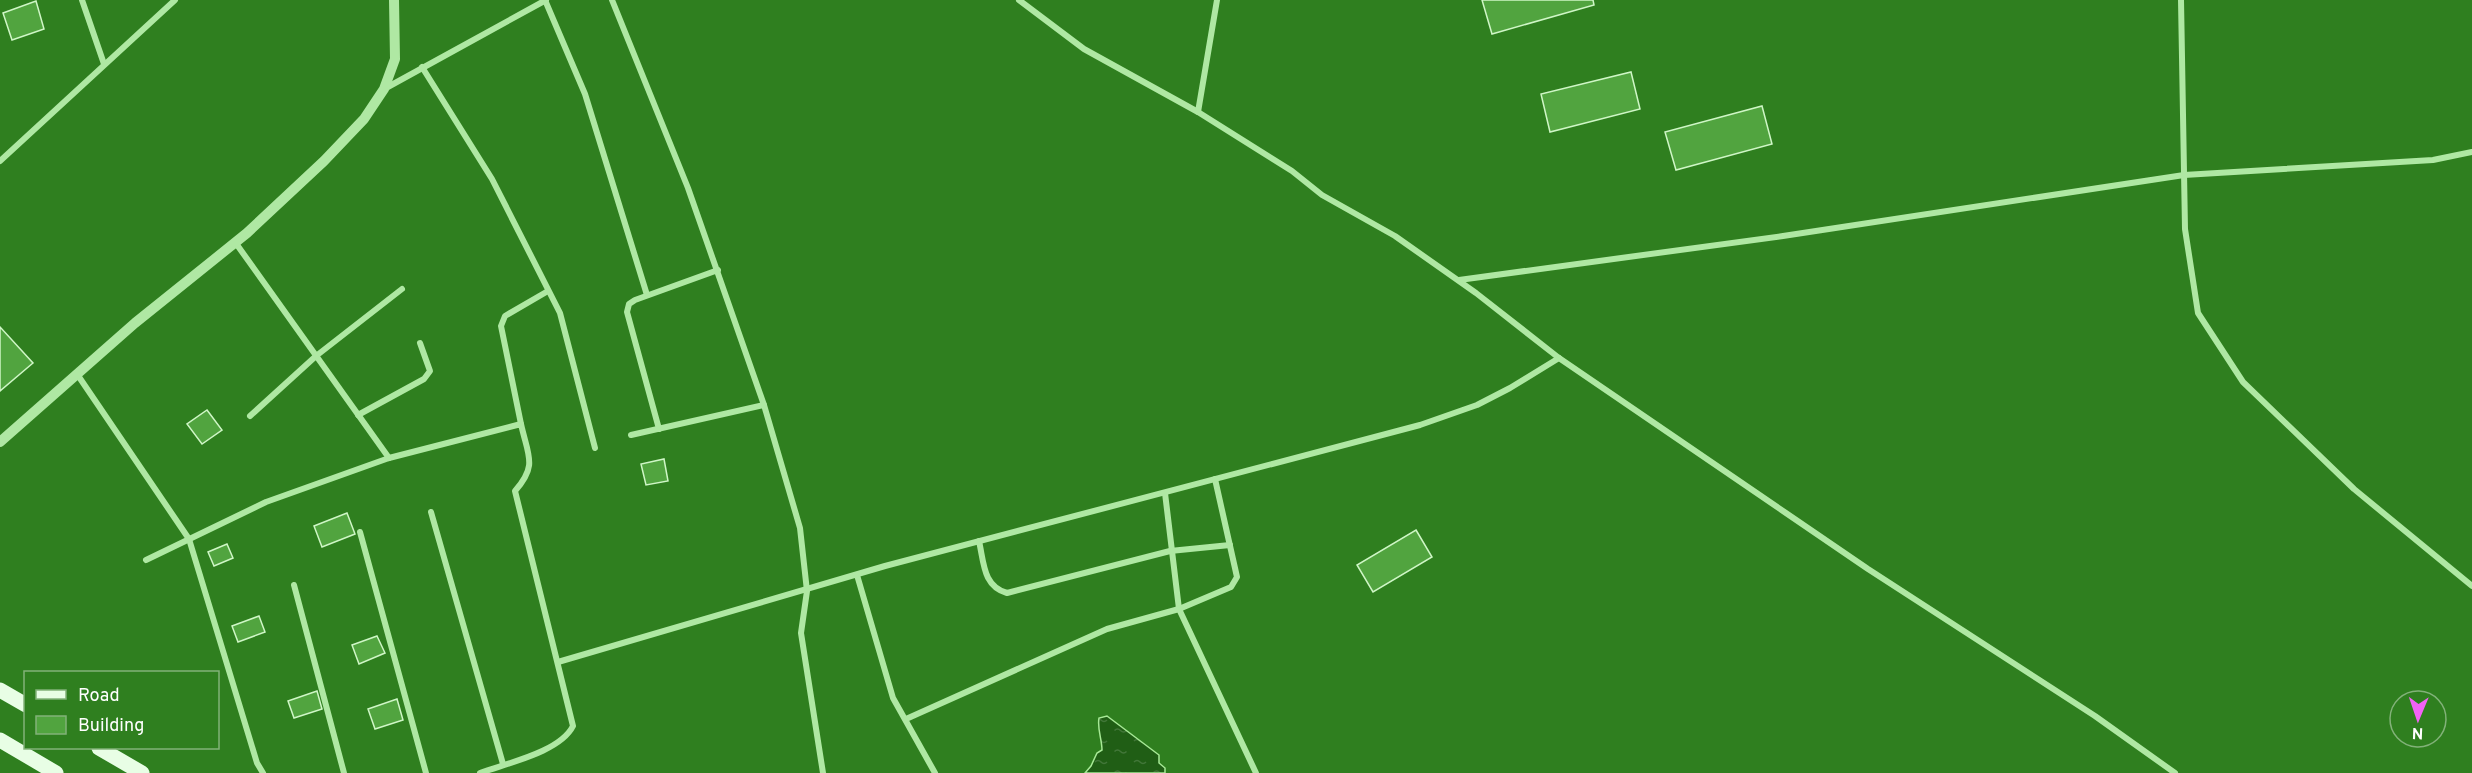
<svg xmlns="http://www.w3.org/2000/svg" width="2472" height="773" font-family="Overpass,sans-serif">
  <defs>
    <pattern id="water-ripples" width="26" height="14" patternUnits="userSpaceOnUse" patternTransform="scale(1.5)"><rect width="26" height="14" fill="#205e15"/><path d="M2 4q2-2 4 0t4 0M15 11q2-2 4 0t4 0" fill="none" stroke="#417638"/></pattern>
  </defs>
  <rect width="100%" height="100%" fill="#2f7f1f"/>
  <!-- water -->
  <path fill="url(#water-ripples)" stroke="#a7e996" stroke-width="1.5" d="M1107 716 1159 755V763L1165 768V773H1085L1091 766 1097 753 1102 750C1102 739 1097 729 1099 718Z"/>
  <!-- building -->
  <g fill="#51a43f" stroke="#cff6c6" stroke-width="1.5">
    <path d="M1482 0H1593L1594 5 1492 34Z"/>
    <path d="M36 1 44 29 12 40 3 13Z"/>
    <path d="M1631 72 1640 109 1550 132 1541 94Z"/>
    <path d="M1762 106 1772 144 1676 170 1665 132Z"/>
    <path d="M0 327 33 363 0 391Z"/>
    <path d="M207 410 222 430 202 444 187 424Z"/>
    <path d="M664 459 668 481 646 485 641 464Z"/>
    <path d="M347 513 355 534 322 547 314 526Z"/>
    <path d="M1416 530 1432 557 1373 592 1357 565Z"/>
    <path d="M227 544 233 558 214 566 208 552Z"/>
    <path d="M259 616 265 632 238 642 232 626Z"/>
    <path d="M377 636 385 653 359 664 352 645Z"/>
    <path d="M317 691 322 709 294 718 288 701Z"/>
    <path d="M397 699 403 720 375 729 368 709Z"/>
  </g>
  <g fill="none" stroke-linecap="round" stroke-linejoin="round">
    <!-- minor -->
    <g stroke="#afe8a3" stroke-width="6">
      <path d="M82 0 104 64"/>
      <path d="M545 0 585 94 647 295"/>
      <path d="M612 0 688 188 764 405 800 528 807 591 801 633 823 773"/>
      <path d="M1019 0 1084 49 1198 112 1292 171 1322 195 1395 236 1476 293 1559 358 1868 569 2095 716 2175 773"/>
      <path d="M2181 0 2185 229 2198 313 2243 382 2354 489 2472 586"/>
      <path d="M422 67 492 179 560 313 595 448"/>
      <path d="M386 88 546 0"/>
      <path d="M1198 112 1217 0"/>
      <path d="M0 161 175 0"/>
      <path d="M235 242 389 458"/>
      <path d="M1459 280 1783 236 2184 175 2433 160 2472 152"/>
      <path d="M77 374 189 539 257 763 263 773"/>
      <path d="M358 415 424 379 430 371 420 343"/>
      <path d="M250 416 316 356 402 289"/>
      <path d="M521 424 501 326 505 316 548 291"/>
      <path d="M659 429 627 312 629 304 635 300 718 270"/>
      <path d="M631 435 764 405"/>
      <path d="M1165 493 1179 609 1256 773"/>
      <path d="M431 512 503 764"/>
      <path d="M360 532 426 773"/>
      <path d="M979 541C984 563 983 586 1007 593L1170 551 1230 545"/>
      <path d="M146 560 266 502 389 458 521 424C528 456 538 465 515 491L573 726C560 752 507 763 480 773"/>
      <path d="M857 575 893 698 935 773"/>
      <path d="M294 585 344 773"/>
      <path d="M558 662 885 566 1420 425 1477 405 1510 388 1559 358"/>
      <path d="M906 719 1107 629 1179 609 1231 587 1237 577 1215 479"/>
    </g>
    <!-- tertiary -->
    <path stroke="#afe8a3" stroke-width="10" d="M0 442 135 323 247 233 324 161 364 119 384 89 395 59 394 0"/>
    <!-- primary -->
    <g stroke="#e8fee5" stroke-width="15">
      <path d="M0 690 26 705"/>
      <path d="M0 740 56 773"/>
      <path d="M99 748 142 773"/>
    </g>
  </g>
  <!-- legend -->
  <rect x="24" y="671" width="195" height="78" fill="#2f7f1f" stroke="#82b279" stroke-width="1.5"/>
  <rect x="36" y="690" width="30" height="9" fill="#e8fee5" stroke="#82b279" stroke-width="1.5"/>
  <text x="78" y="701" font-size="18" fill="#ffffff">Road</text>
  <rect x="36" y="716" width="30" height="18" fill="#51a43f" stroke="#82b279" stroke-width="1.5"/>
  <text x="78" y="731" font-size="18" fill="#ffffff">Building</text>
  <!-- north arrow -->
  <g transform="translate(2418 719) rotate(182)"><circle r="28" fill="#2f7f1f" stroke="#82b279" stroke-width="1.5"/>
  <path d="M0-4.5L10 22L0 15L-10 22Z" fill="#f362f6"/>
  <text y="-9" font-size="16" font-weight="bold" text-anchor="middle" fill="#ffffff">N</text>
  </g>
</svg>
